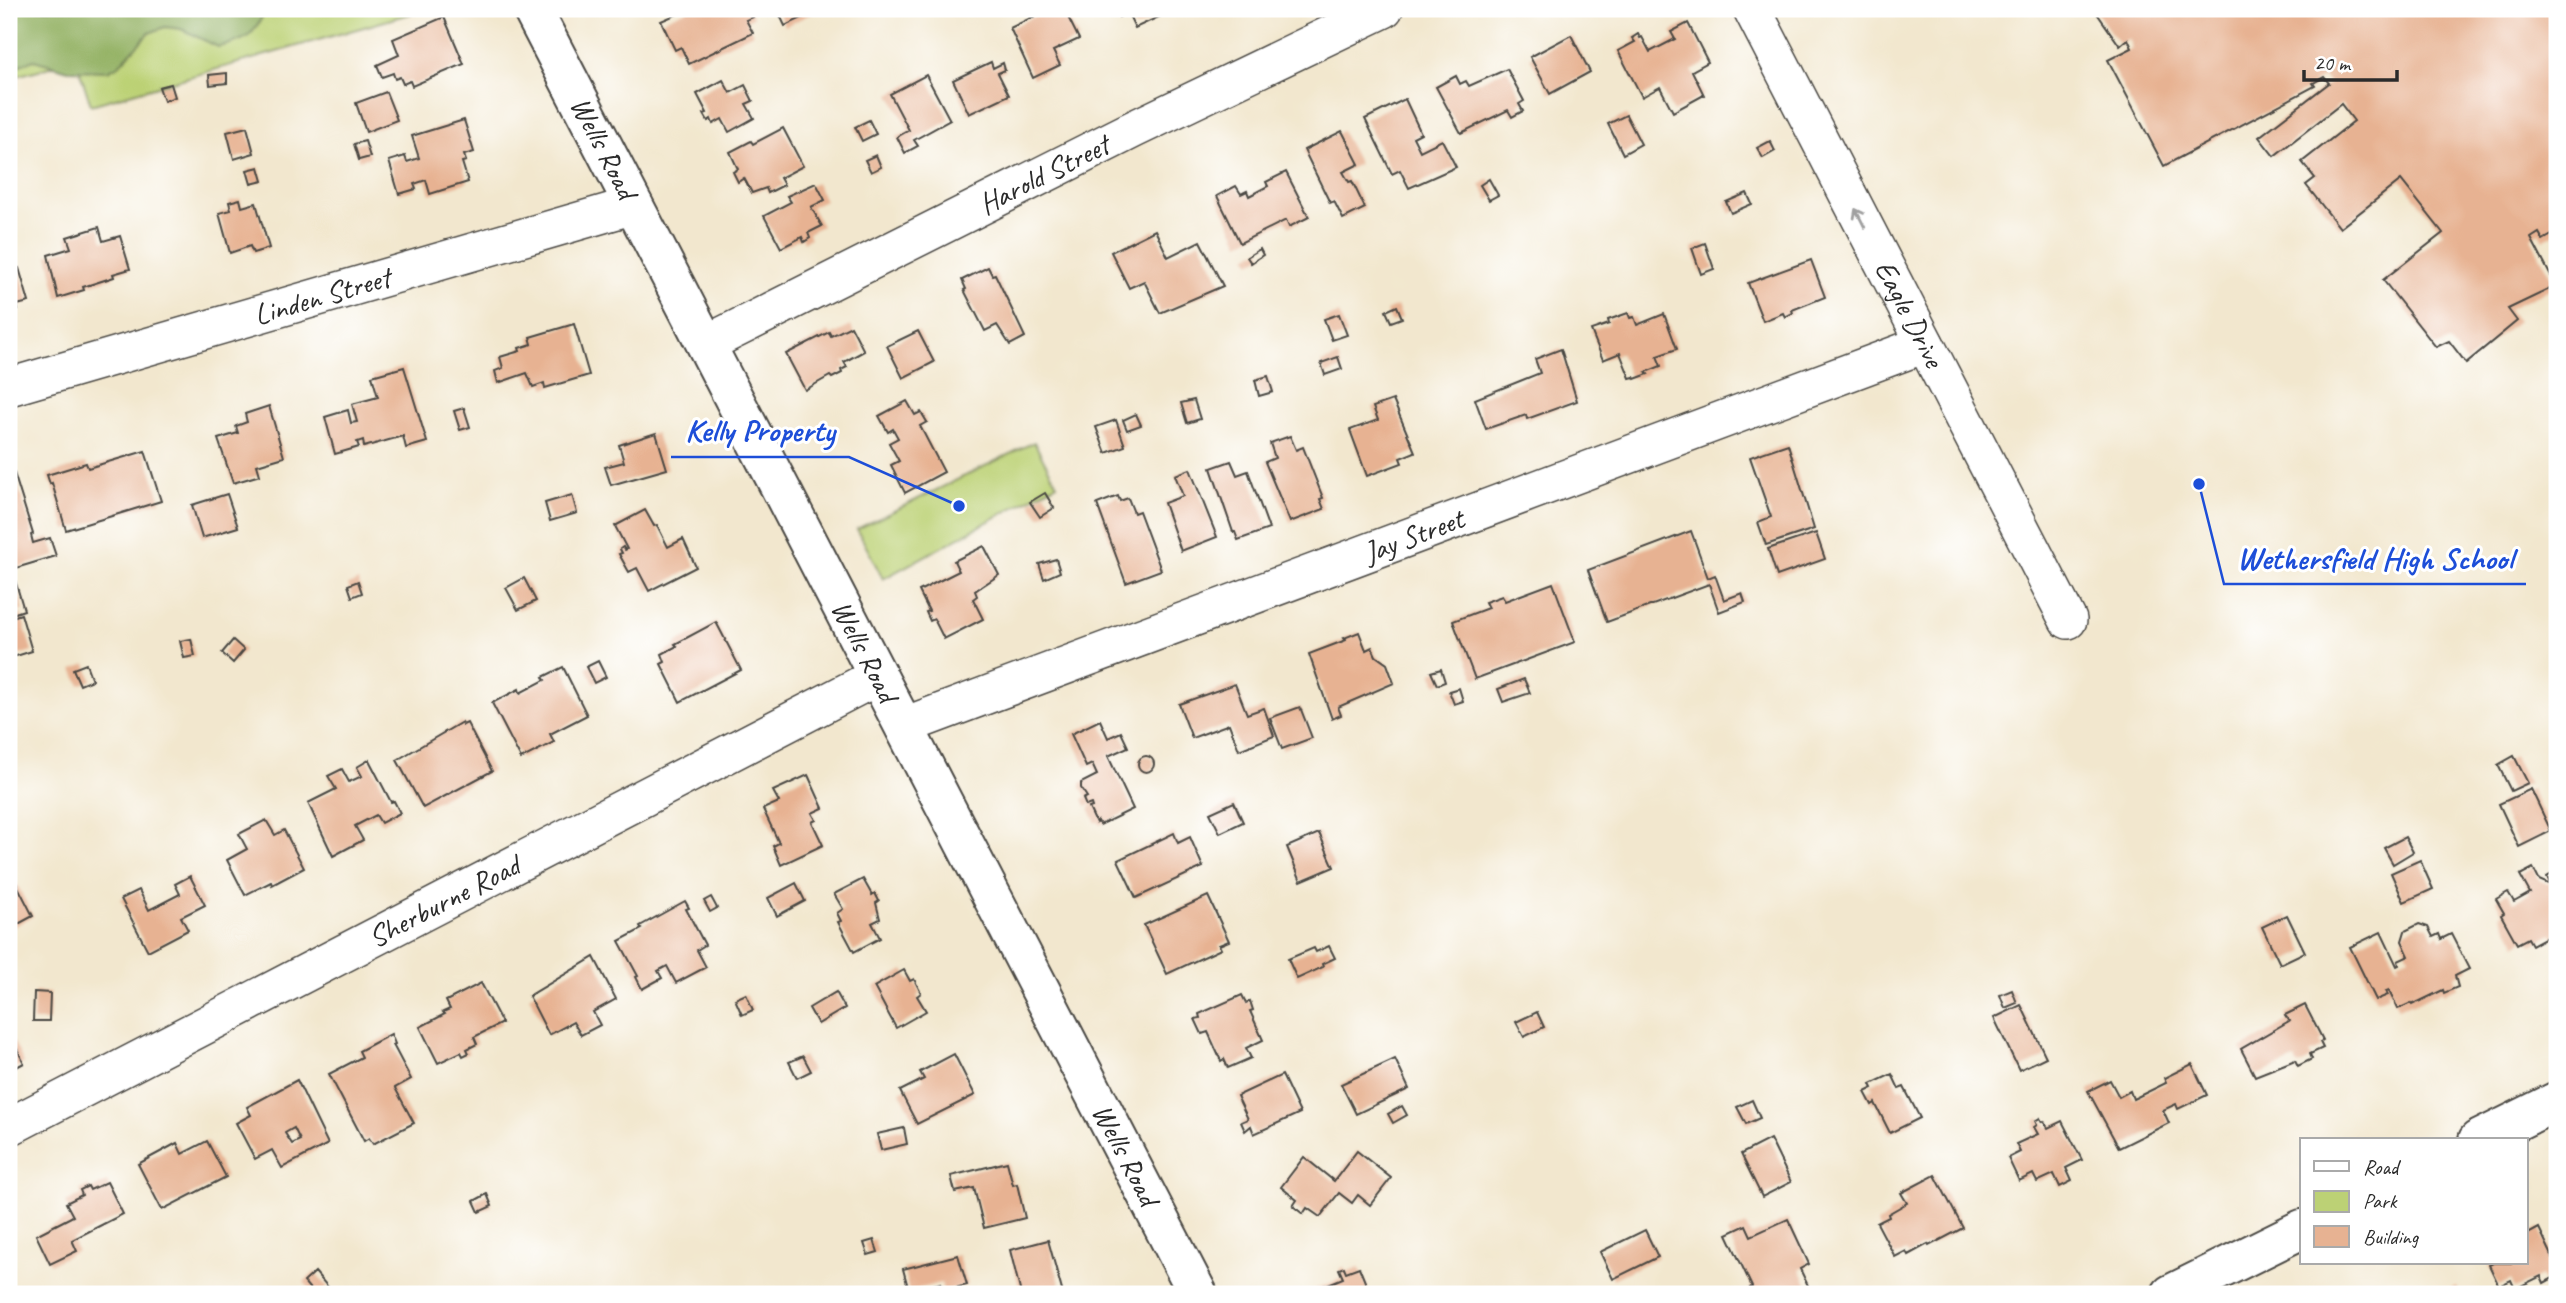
<svg xmlns="http://www.w3.org/2000/svg" width="2566" height="1303" font-family="Caveat,sans-serif">
  <rect width="100%" height="100%" fill="#fff"/>
  <filter id="ink" filterUnits="userSpaceOnUse"><feTurbulence type="fractalNoise" baseFrequency=".0143" numOctaves="2"/><feDisplacementMap in="SourceGraphic" scale="14" xChannelSelector="R" yChannelSelector="G"/><feConvolveMatrix kernelMatrix="1 2 1 2 8 2 1 2 1" color-interpolation-filters="sRGB"/></filter>
  <filter id="wash" filterUnits="userSpaceOnUse"><feTurbulence type="fractalNoise" baseFrequency=".00686" numOctaves="4" result="noise"/><feDisplacementMap in="SourceGraphic" scale="28" xChannelSelector="R" yChannelSelector="G"/><feGaussianBlur stdDeviation="1.57" result="paint"/><feColorMatrix in="noise" values="0 0 0 0 0 0 0 0 0 0 0 0 0 0 0 0 0 1.4 0 .05"/><feComposite in="paint" operator="in"/></filter>
  <g filter="url(#wash)">
    <rect width="100%" height="100%" fill="#f2e7ce"/>
    <!-- green -->
    <g fill="#bcd175" stroke="#747e50" stroke-width="2">
      <path d="M9 9H427L91 105 76 60 9 78Z"/>
      <path d="M1034 442 1057 484 883 579 857 529Z"/>
    </g>
    <!-- forest -->
    <path fill="#95b366" stroke="#606f48" stroke-width="2" d="M9 9H266C253 37 247 41 218 47L181 29 165 27 149 33 119 65 108 71 68 70 34 60 9 69Z"/>
    <g id="blocks">
      <!-- building -->
      <g fill="#e7b292" fill-rule="evenodd">
        <path d="M689 9H749L753 17 746 20 753 33 689 64 681 47 675 50 661 21Z"/>
        <path d="M777 9H821L785 26Z"/>
        <path d="M1033 9H1064L1079 39 1053 51 1060 65 1033 78 1010 28 1035 16 1032 10Z"/>
        <path d="M1115 9H1176L1135 28 1128 13 1119 17Z"/>
        <path d="M2094 9H2557V232L2543 240 2539 233 2531 238 2556 286 2508 309 2517 321 2466 363 2449 341 2436 347 2383 280 2443 233 2401 180 2340 228 2306 185 2315 178 2302 162 2354 121 2341 104 2274 156 2259 137 2329 83 2324 77 2313 83 2315 86 2164 166 2108 60 2132 48 2128 39 2120 46Z"/>
        <path d="M444 17 464 64 412 86 410 81 403 84 400 77 395 79 393 73 382 77 377 65 399 55 393 39Z"/>
        <path d="M1688 23 1708 62 1692 71 1704 95 1673 112 1660 87 1642 97 1618 51 1635 42 1632 38 1638 34 1640 38 1642 37 1650 52 1675 39 1671 32Z"/>
        <path d="M1571 35 1590 72 1550 94 1530 57Z"/>
        <path d="M991 62 993 68 1003 63 1005 70 998 73 1009 95 969 114 953 80Z"/>
        <path d="M1507 69 1524 101 1519 104 1523 111 1512 117 1508 110 1461 133 1436 87 1456 76 1460 84 1466 81 1469 86Z"/>
        <path d="M227 73V83L210 85 209 75Z"/>
        <path d="M926 75 950 120 914 140 918 146 905 153 897 137 909 130 890 94Z"/>
        <path d="M723 80 730 93 745 85 753 101 746 104 754 118 729 132 722 119 713 124 711 119 708 121 704 114 707 113 697 94Z"/>
        <path d="M171 84 175 97 164 101 159 87Z"/>
        <path d="M386 92 397 120 366 132 356 103Z"/>
        <path d="M1405 99 1421 133 1413 137 1420 151 1442 140 1456 167 1409 188 1400 170 1392 174 1365 119Z"/>
        <path d="M1626 115 1641 144 1623 154 1608 124Z"/>
        <path d="M464 120 474 152 464 155 466 161 462 162 468 182 430 194 426 180 414 184 416 189 399 194 389 161 405 156 407 162 419 158 412 136Z"/>
        <path d="M869 120 876 134 862 141 855 127Z"/>
        <path d="M247 127 254 153 234 159 227 132Z"/>
        <path d="M783 128 803 166 780 178 784 185 768 193 766 188 752 193 744 178 738 182 733 172 738 169 730 152 751 141 753 144Z"/>
        <path d="M1342 131 1359 164 1343 172 1349 182 1352 181 1365 208 1343 219 1334 201 1330 203 1304 150Z"/>
        <path d="M365 141 370 157 359 160 354 144Z"/>
        <path d="M1770 141 1775 151 1763 158 1757 148Z"/>
        <path d="M876 155 881 167 871 172 865 160Z"/>
        <path d="M259 167 263 181 251 184 247 170Z"/>
        <path d="M1286 172 1309 217 1289 227 1286 220 1240 243 1217 196 1236 186 1241 194 1247 191 1249 196 1268 186 1266 182Z"/>
        <path d="M1489 179 1498 195 1489 200 1480 185Z"/>
        <path d="M816 183 825 200 811 207 822 226 808 233 810 238 804 242 802 237 781 248 764 216 791 202 787 196Z"/>
        <path d="M1747 193 1752 204 1731 213 1726 202Z"/>
        <path d="M240 199 242 207 256 203 269 248 253 253 250 246 230 253 219 213 231 210 229 202Z"/>
        <path d="M99 227 103 241 120 236 130 269 113 274 114 277 83 287 84 290 58 298 48 255 71 248 67 237Z"/>
        <path d="M1155 230 1168 257 1200 241 1223 286 1160 313 1144 281 1129 288 1111 252Z"/>
        <path d="M1705 243 1714 269 1701 274 1692 248Z"/>
        <path d="M1260 249 1263 255 1251 263 1247 257Z"/>
        <path d="M1811 260 1825 297 1792 310 1793 313 1785 317 1783 313 1763 321 1748 283Z"/>
        <path d="M988 267 992 275 995 274 1025 337 1010 345 997 325 985 331 964 290 966 289 962 280Z"/>
        <path d="M19 268 29 302 17 305 18 310 9 313V271Z"/>
        <path d="M1397 306 1402 318 1391 322 1386 311Z"/>
        <path d="M1628 313 1630 318 1634 317 1637 325 1664 314 1677 349 1657 356 1661 366 1646 372 1648 374 1635 379 1634 377 1630 378 1620 353 1603 360 1591 330 1609 324 1608 320Z"/>
        <path d="M1339 314 1347 335 1332 340 1324 319Z"/>
        <path d="M574 324 589 375 545 388 544 383 533 387 527 373 498 383 495 371 503 368 500 357 520 351 519 348 532 344 530 337Z"/>
        <path d="M851 326 864 351 844 362 847 367 841 370 842 373 832 378 830 376 805 390 786 354 829 332 831 336Z"/>
        <path d="M918 331 934 362 903 378 887 346Z"/>
        <path d="M1561 349 1577 401 1527 419 1526 415 1486 429 1475 399 1540 373 1535 359Z"/>
        <path d="M1338 357 1342 369 1325 375 1321 363Z"/>
        <path d="M404 367 427 442 406 448 403 436 364 447 363 440 357 442 359 447 335 454 325 417 348 410 351 423 357 422 352 404 378 397 372 376Z"/>
        <path d="M1268 376 1273 392 1259 396 1255 380Z"/>
        <path d="M1194 400 1200 419 1187 423 1181 403Z"/>
        <path d="M1393 400 1415 452 1400 458 1402 463 1367 476 1350 430 1378 420 1373 407Z"/>
        <path d="M907 401 915 415 921 412 927 422 920 426 944 472 905 493 891 465 899 461 889 443 898 438 893 429 888 432 879 416Z"/>
        <path d="M269 406 284 457 257 465 260 475 233 483 218 439 238 433 236 426 247 422 245 414Z"/>
        <path d="M464 408 470 427 460 430 454 411Z"/>
        <path d="M1136 414 1141 425 1127 430 1123 420Z"/>
        <path d="M1116 420 1125 446 1106 453 1096 427Z"/>
        <path d="M656 433 667 469 611 485 605 467 624 462 619 445Z"/>
        <path d="M1290 436 1296 450 1303 447 1323 498 1320 499 1324 509 1290 522 1265 462 1275 458 1270 443Z"/>
        <path d="M1788 444 1814 529 1766 545 1758 522 1771 517 1750 457Z"/>
        <path d="M145 451 161 501 66 530 52 483 50 484 47 475 86 463 88 468Z"/>
        <path d="M1231 461 1237 475 1248 471 1269 529 1238 540 1235 532H1233L1211 468Z"/>
        <path d="M9 466 12 474 14 473 33 534 31 535 33 543 50 538 56 556 16 568 13 558 9 559Z"/>
        <path d="M1190 469 1217 537 1181 551 1164 503 1183 496 1175 475Z"/>
        <path d="M1045 493 1054 508 1040 517 1030 502Z"/>
        <path d="M227 494 238 527 202 538 192 505Z"/>
        <path d="M572 495 577 513 550 521 545 503Z"/>
        <path d="M1118 496 1120 501 1128 498 1134 513 1139 511 1161 570 1126 583 1097 504Z"/>
        <path d="M645 510 654 526 657 525 668 547 683 539 696 567 649 591 637 568 629 572 619 554 622 553 620 549 623 547 625 550 627 549 615 526Z"/>
        <path d="M1691 531 1708 578 1715 575 1724 600 1742 593 1745 602 1719 612 1709 584 1607 622 1588 570Z"/>
        <path d="M1816 533 1825 559 1777 576 1768 549Z"/>
        <path d="M984 546 999 575 975 591 977 596 973 599 983 619 944 639 934 619 930 621 926 612 929 611 919 591 959 571 954 561Z"/>
        <path d="M1056 559 1060 572 1044 579 1039 564Z"/>
        <path d="M524 578 536 601 518 610 506 588Z"/>
        <path d="M15 580 24 610 9 615V582Z"/>
        <path d="M358 581 362 593 352 597 348 585Z"/>
        <path d="M1553 583 1575 642 1475 679 1453 621 1488 608 1485 602 1502 596 1505 601Z"/>
        <path d="M21 614 32 651 10 658 9 618Z"/>
        <path d="M716 622 741 670 680 702 661 664 665 662 662 654 677 646 675 644Z"/>
        <path d="M1359 632 1366 650 1372 647 1376 656 1387 664 1394 683 1338 707 1341 715 1332 719 1309 654 1346 640 1344 638Z"/>
        <path d="M191 639 195 656 184 658 180 641Z"/>
        <path d="M233 640 244 650 233 663 222 653Z"/>
        <path d="M598 661 606 677 594 683 586 667Z"/>
        <path d="M86 664 92 680 80 685 73 669Z"/>
        <path d="M563 667 587 715 550 734 554 742 521 759 492 703 519 689 520 693 545 680 543 677Z"/>
        <path d="M1441 669 1445 682 1437 685 1431 672Z"/>
        <path d="M1524 679 1530 693 1503 702 1498 689Z"/>
        <path d="M1235 684 1247 714 1264 708 1274 736 1239 750 1229 724 1192 738 1179 704Z"/>
        <path d="M1459 688 1463 701 1454 704 1449 691Z"/>
        <path d="M1300 707 1312 738 1282 749 1270 718Z"/>
        <path d="M1100 720 1108 738 1121 732 1128 747 1108 756 1133 809 1100 825 1098 821 1096 823 1089 808 1092 807 1091 804 1086 806 1083 799 1087 797 1081 788V783L1097 775 1092 764 1086 767 1071 734Z"/>
        <path d="M462 722 463 725 467 723 492 771 423 808 397 760Z"/>
        <path d="M2514 756 2528 783 2511 791 2498 765Z"/>
        <circle cx="1146" cy="764" r="8"/>
        <path d="M369 760 391 802 394 801 400 813 381 823 376 815 355 826 363 840 333 856 308 803 336 789 328 776 342 769 349 782 362 776 357 767Z"/>
        <path d="M808 775 823 808 812 813 816 820 812 822 823 845 781 865 773 846 779 843 763 809 779 802 773 791Z"/>
        <path d="M2531 789 2551 831 2519 847 2499 804Z"/>
        <path d="M1234 802 1243 822 1220 833 1210 813Z"/>
        <path d="M266 820 275 835 284 830 304 868 272 885 271 882 245 895 227 860 247 849 239 834Z"/>
        <path d="M1174 833 1178 843 1190 837 1203 867 1136 898 1118 860Z"/>
        <path d="M1319 833 1334 867 1301 881 1287 847Z"/>
        <path d="M2405 837 2413 852 2393 864 2384 848Z"/>
        <path d="M2420 860 2433 889 2404 902 2391 873Z"/>
        <path d="M2533 868 2539 880 2548 884 2550 883 2547 877 2557 871V937L2555 939 2552 934 2532 945 2528 938 2517 944 2501 915 2504 913 2496 899 2508 892 2514 902 2530 893 2520 875Z"/>
        <path d="M11 873 33 916 9 929V874Z"/>
        <path d="M190 876 205 905 181 917 188 930 148 951 121 899 139 890 149 910 180 894 175 884Z"/>
        <path d="M863 879 872 895 875 893 879 901 876 903 880 919 872 923 880 938 854 952 838 922 841 921 837 913 843 909 834 894Z"/>
        <path d="M796 883 805 901 777 916 768 898Z"/>
        <path d="M1208 896 1229 941 1219 945 1221 949 1167 974 1144 925Z"/>
        <path d="M711 897 717 908 710 912 704 901Z"/>
        <path d="M685 901 689 908 686 909 705 945 697 950 706 967 676 983 667 966 658 971 662 978 642 989 636 977 638 976 619 941 642 929 640 926Z"/>
        <path d="M2287 915 2305 952 2280 964 2262 927Z"/>
        <path d="M2419 924 2428 927 2433 937 2439 934 2441 939 2451 934 2469 969 2455 976 2458 987 2444 993 2443 990 2412 1005 2411 1003 2398 1009 2389 990 2386 991 2388 995 2376 1000 2350 947 2381 932 2397 966 2399 965 2398 961 2409 956 2402 941 2405 931Z"/>
        <path d="M1329 946 1335 958 1322 964 1323 967 1297 979 1288 959 1314 948 1316 952Z"/>
        <path d="M594 957 616 999 593 1012 600 1025 581 1035 573 1022 549 1035 529 996Z"/>
        <path d="M904 970 910 981 914 979 921 993 917 996 926 1011 896 1028 874 987Z"/>
        <path d="M481 983 502 1023 474 1037 477 1044 467 1049 469 1053 463 1056 461 1052 438 1063 420 1027 445 1014 443 1012 450 1009 446 1001Z"/>
        <path d="M2012 990 2017 1003 2005 1008 2000 995Z"/>
        <path d="M34 992 50 993 49 1021H33Z"/>
        <path d="M836 992 845 1008 818 1024 809 1008Z"/>
        <path d="M746 994 753 1010 742 1015 735 999Z"/>
        <path d="M1242 995 1246 1003 1250 1001 1253 1010 1250 1011 1263 1040 1246 1048 1251 1058 1228 1068 1224 1059 1221 1061 1208 1032 1202 1034 1195 1019 1200 1018 1199 1014Z"/>
        <path d="M2021 1005 2046 1057 2019 1070 1994 1018Z"/>
        <path d="M2305 1005 2323 1040 2320 1042 2323 1048 2310 1054 2312 1059 2298 1066 2295 1060 2255 1076 2241 1049 2289 1021 2285 1015Z"/>
        <path d="M1537 1012 1544 1027 1524 1037 1516 1022Z"/>
        <path d="M9 1033 24 1063 9 1071Z"/>
        <path d="M391 1034 395 1044 393 1045 411 1079 395 1088 414 1123 373 1144 369 1138 364 1141 329 1074 362 1057 359 1051Z"/>
        <path d="M954 1054 975 1095 917 1124 900 1091 924 1079 920 1072Z"/>
        <path d="M803 1056 811 1071 797 1078 789 1062Z"/>
        <path d="M1395 1059 1409 1089 1356 1114 1341 1084Z"/>
        <path d="M2192 1064 2207 1095 2178 1109 2176 1104 2163 1110 2169 1123 2119 1148 2088 1091 2110 1080 2119 1097 2130 1091 2133 1099 2166 1083 2164 1078Z"/>
        <path d="M1892 1074 1899 1089 1904 1087 1920 1118 1890 1133 1875 1103 1872 1105 1865 1092 1873 1088 1871 1084Z"/>
        <path d="M1282 1075 1300 1113 1254 1134 1251 1126 1245 1131 1241 1122 1248 1119 1237 1096Z"/>
        <path d="M297 1080 328 1144 282 1168 272 1150 255 1159 236 1123 251 1115 247 1107ZM294 1128 300 1140 292 1144 285 1133Z"/>
        <path d="M1752 1100 1760 1118 1746 1124 1737 1107Z"/>
        <path d="M1402 1106 1407 1115 1393 1123 1388 1114Z"/>
        <path d="M2040 1118 2042 1122 2044 1121 2048 1128 2062 1121 2082 1160 2066 1168 2072 1181 2060 1187 2054 1174 2037 1182 2033 1174 2019 1181 2008 1158 2020 1152 2016 1144 2038 1134 2034 1127 2037 1125 2035 1121Z"/>
        <path d="M904 1128 907 1144 881 1150 877 1134Z"/>
        <path d="M1770 1139 1791 1182 1762 1197 1741 1154Z"/>
        <path d="M207 1141 226 1177 162 1210 138 1164 177 1143 182 1154Z"/>
        <path d="M1357 1151 1391 1178 1370 1205 1358 1195 1352 1203 1339 1193 1320 1217 1307 1208 1303 1214 1293 1206 1297 1200 1281 1187 1304 1157 1334 1181Z"/>
        <path d="M1007 1162 1013 1185 1017 1184 1025 1218 984 1228 974 1188 955 1192 951 1176Z"/>
        <path d="M1935 1175 1963 1228 1929 1246 1928 1244 1908 1255 1906 1251 1895 1257 1877 1223 1889 1217 1888 1214 1907 1203 1901 1193Z"/>
        <path d="M107 1182 123 1214 72 1240 77 1251 50 1264 36 1235 73 1216 66 1203 82 1195 80 1190 88 1186 90 1190Z"/>
        <path d="M487 1194 492 1206 479 1212 474 1201Z"/>
        <path d="M1788 1219 1809 1264 1800 1269 1812 1294H1753L1750 1288 1752 1287 1727 1234 1746 1225 1751 1236Z"/>
        <path d="M2539 1228 2557 1266V1276L2544 1283 2541 1276 2515 1289 2511 1280 2499 1286 2489 1265 2493 1263H2526V1235Z"/>
        <path d="M1645 1230 1658 1257 1613 1279 1600 1252Z"/>
        <path d="M874 1240 878 1252 868 1255 864 1243Z"/>
        <path d="M1048 1240 1063 1294H1021L1010 1250Z"/>
        <path d="M958 1255 967 1285 943 1291 941 1283 909 1291 903 1269Z"/>
        <path d="M1344 1267 1346 1272 1359 1267 1370 1294H1304L1343 1278 1339 1269Z"/>
        <path d="M315 1272 328 1287 319 1294H314L304 1282Z"/>
        <path d="M2456 1286 2460 1294H2439Z"/>
      </g>
    </g>
  </g>
  <g filter="url(#ink)">
    <use href="#blocks" fill-opacity="0" stroke="#494743" stroke-width="2"/>
    <g fill="none" stroke-linecap="round" stroke-linejoin="round">
      <!-- minor casing -->
      <g stroke="#494743" stroke-width="40">
        <g id="minor">
          <path id="s1" d="M1752 9 2068 620"/>
          <path id="s2" d="M706 344 1134 129 1384 9"/>
          <path id="s3" d="M9 387 634 205"/>
          <path id="s4" d="M904 726 1925 344"/>
          <path id="s5" d="M9 1127 878 676"/>
        </g>
      </g>
      <!-- tertiary casing -->
      <g stroke="#494743" stroke-width="42">
        <g id="tertiary">
          <path d="M2478 1140 2557 1101"/>
          <path d="M2171 1294 2302 1229"/>
        </g>
      </g>
      <!-- secondary casing -->
      <g stroke="#494743" stroke-width="42">
        <g id="secondary">
          <path id="s6" d="M532 9 1198 1294"/>
        </g>
      </g>
      <!-- minor -->
      <use href="#minor" stroke="#fff" stroke-width="37"/>
      <!-- tertiary -->
      <use href="#tertiary" stroke="#fff" stroke-width="38"/>
      <!-- secondary -->
      <use href="#secondary" stroke="#fff" stroke-width="38"/>
    </g>
    <!-- one-way arrows -->
    <defs><path id="oneway-shaft" d="M-6 0H5M1.5-3L5.5 0L1.5 3" fill="none" stroke-width="1.6" stroke-linecap="round" stroke-linejoin="round" transform="scale(1.75)"/></defs>
    <use stroke="#a0a0a0" href="#oneway-shaft" transform="translate(1860 218) rotate(-117)"/>
  </g>
  <g text-anchor="middle" stroke-width="6" stroke-linejoin="round" paint-order="stroke">
    <!-- street labels -->
    <g font-size="30" fill="#2b2b2b" stroke="#fff">
      <text dy="10" stroke="none"><textPath href="#s6" startOffset="156">Wells Road</textPath></text>
      <text dy="10" stroke="none"><textPath href="#s2" startOffset="378">Harold Street</textPath></text>
      <text dy="10" stroke="none"><textPath href="#s3" startOffset="326">Linden Street</textPath></text>
      <text dy="10" stroke="none"><textPath href="#s1" startOffset="343">Eagle Drive</textPath></text>
      <text dy="10" stroke="none"><textPath href="#s4" startOffset="544">Jay Street</textPath></text>
      <text dy="10" stroke="none"><textPath href="#s6" startOffset="723">Wells Road</textPath></text>
      <text dy="10" stroke="none"><textPath href="#s5" startOffset="490">Sherburne Road</textPath></text>
      <text dy="10" stroke="none"><textPath href="#s6" startOffset="1290">Wells Road</textPath></text>
    </g>
  </g>
  <!-- callouts -->
  <path fill="none" stroke="#1d4ed8" stroke-width="2.5" d="M959 506L849 457H671M2199 484L2224 584H2526"/>
  <g fill="#1d4ed8" stroke="#fff" stroke-width="2.5">
    <circle cx="959" cy="506" r="7"/>
    <circle cx="2199" cy="484" r="7"/>
  </g>
  <g font-size="32" text-anchor="middle" font-weight="bold" fill="#1d4ed8" stroke="#fff" stroke-width="6" stroke-linejoin="round" paint-order="stroke">
    <text x="760" y="441">Kelly Property</text>
    <text x="2375" y="569">Wethersfield High School</text>
  </g>
  <!-- margin -->
  <rect width="2566" height="1303" fill="none" stroke="#fff" stroke-width="35"/>
  <!-- legend -->
  <rect x="2300" y="1138" width="228" height="126" fill="#ffffff" stroke="#aaaaaa" stroke-width="2"/>
  <rect x="2314" y="1161" width="35" height="10" fill="#ffffff" stroke="#aaaaaa" stroke-width="2"/>
  <text x="2363" y="1174" font-size="21" fill="#2b2b2b">Road</text>
  <rect x="2314" y="1191" width="35" height="21" fill="#bcd175" stroke="#aaaaaa" stroke-width="2"/>
  <text x="2363" y="1208" font-size="21" fill="#2b2b2b">Park</text>
  <rect x="2314" y="1226" width="35" height="21" fill="#e7b292" stroke="#aaaaaa" stroke-width="2"/>
  <text x="2363" y="1244" font-size="21" fill="#2b2b2b">Building</text>
  <!-- scale -->
  <path d="M2304 70v10h93v-10" fill="none" stroke="#2b2b2b" stroke-width="3.5"/>
  <text x="2314" y="70" font-size="21" fill="#2b2b2b" stroke="#ffffff" stroke-width="5" paint-order="stroke">20 m</text>
</svg>
